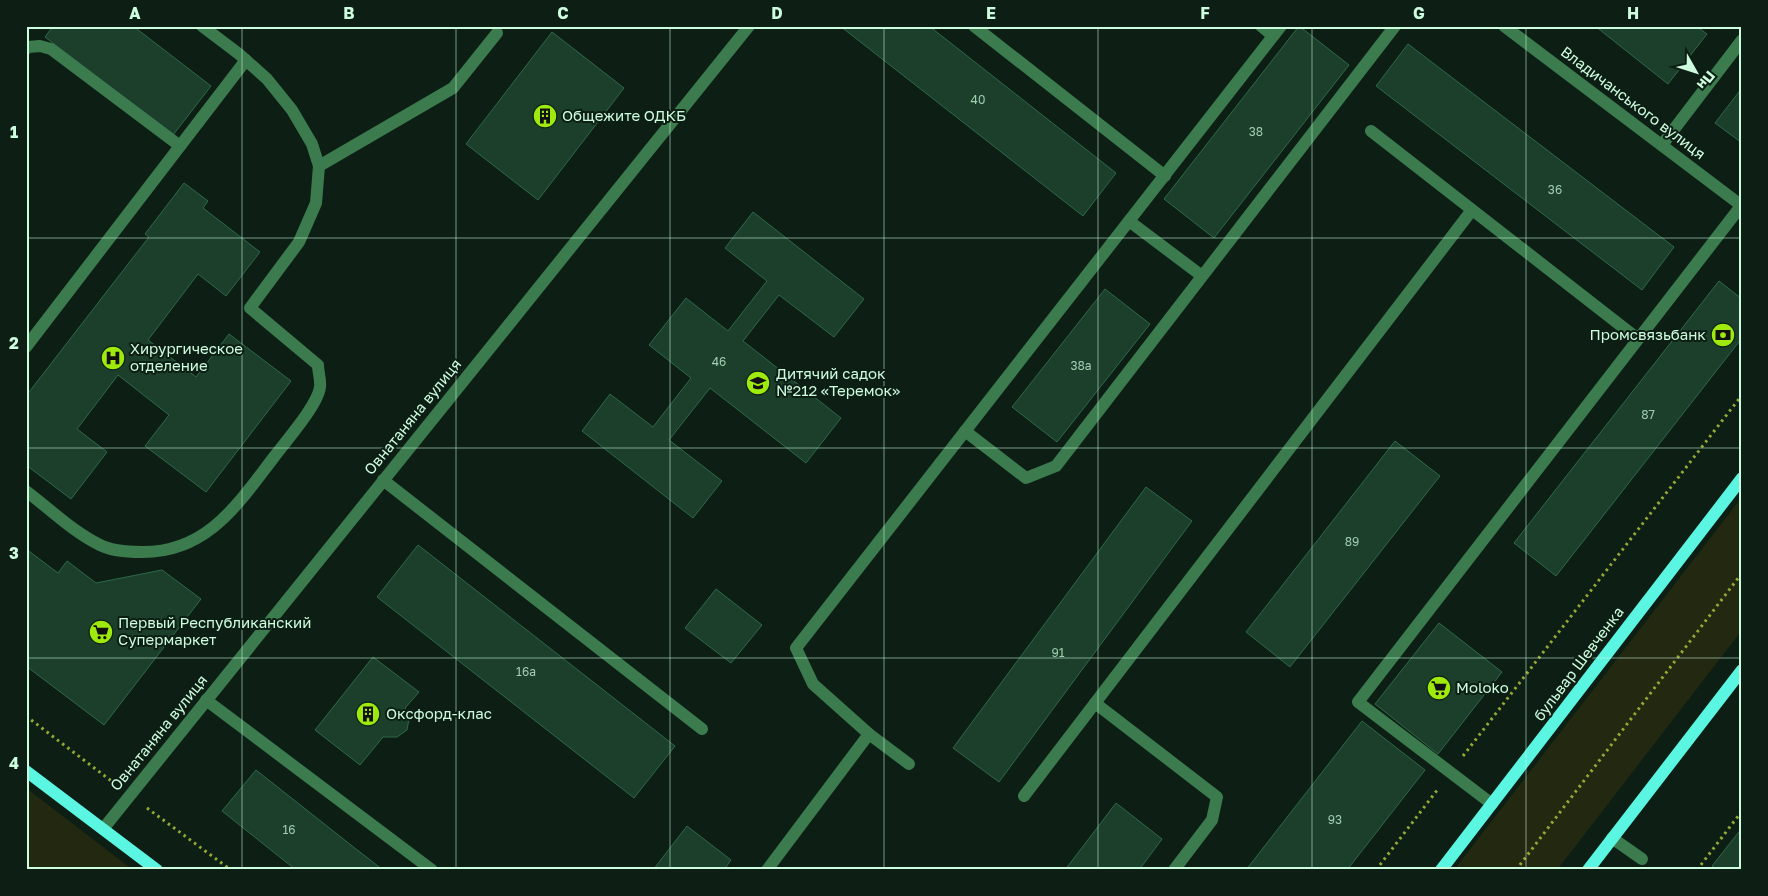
<svg xmlns="http://www.w3.org/2000/svg" width="1768" height="896" font-family="'Golos Text',sans-serif">
  <rect width="100%" height="100%" fill="#0d1f15"/>
  <!-- green -->
  <g fill="#232811">
    <path d="M1742 497V630L1557 870H1454Z"/>
    <path d="M26 788 133 870H26Z"/>
  </g>
  <!-- building -->
  <g fill="#1b3f2b" stroke="#2e6948">
    <path d="M53 26H133L211 86 173 135 45 37Z"/>
    <path d="M840 26H929L1116 173 1083 216Z"/>
    <path d="M1299 26 1349 65 1214 238 1164 199Z"/>
    <path d="M1595 26H1696L1707 34 1668 84Z"/>
    <path d="M552 32 624 88 538 200 466 144Z"/>
    <path d="M1408 44 1674 247 1642 290 1376 86Z"/>
    <path d="M1742 88V143L1715 123Z"/>
    <path d="M184 183 208 201 203 208 260 252 226 296 198 274 148 340 196 377 229 334 291 381 206 492 145 446 169 415 118 375 77 429 107 452 71 499 26 465V396L149 237 145 234Z"/>
    <path d="M753 212 864 299 834 337 779 295 743 341 841 418 806 463 710 388 669 440 722 481 693 518 582 431 610 394 653 427 691 378 649 345 686 298 728 331 767 281 725 248Z"/>
    <path d="M1719 281 1742 299V338L1556 576 1514 543Z"/>
    <path d="M1105 289 1150 324 1057 442 1012 407Z"/>
    <path d="M1395 441 1440 476 1290 667 1246 632Z"/>
    <path d="M1146 487 1192 521 999 782 953 748Z"/>
    <path d="M418 545 675 746 634 798 377 597Z"/>
    <path d="M26 549 58 573 67 561 96 583 162 570 201 599 104 725 26 666Z"/>
    <path d="M716 589 762 625 731 663 685 628Z"/>
    <path d="M1439 623 1502 672 1438 754 1375 704Z"/>
    <path d="M373 657 419 692 405 708 409 719 407 730 397 737H383L360 765 315 730Z"/>
    <path d="M1362 721 1425 770 1347 870H1246Z"/>
    <path d="M256 770 356 849 383 870H296L222 811Z"/>
    <path d="M1116 803 1162 839 1139 870H1065Z"/>
    <path d="M687 826 731 860 724 870H653Z"/>
    <path d="M1742 828V870H1717L1712 866Z"/>
  </g>
  <g fill="none" stroke-linecap="round" stroke-linejoin="round">
    <!-- path -->
    <g stroke="#95aa34" stroke-width="3" stroke-dasharray="2.5 4" stroke-linecap="butt">
      <path d="M26 716 114 783"/>
      <path d="M1463 756 1742 395"/>
      <path d="M147 808 231 870"/>
      <path d="M1376 870 1438 789"/>
      <path d="M1516 870 1742 573"/>
      <path d="M1697 870 1742 811"/>
    </g>
    <!-- minor -->
    <g stroke="#3b7b4d" stroke-width="12">
      <path d="M974 26 1165 176"/>
      <path d="M1261 26 1273 36"/>
      <path d="M1504 26 1742 206"/>
      <path d="M26 49 28 47 40 46 51 49 180 146"/>
      <path d="M1371 131 1638 339"/>
      <path d="M1662 145 1742 40"/>
      <path d="M319 166 453 88 497 33"/>
      <path d="M1129 221 1202 276"/>
      <path d="M26 347 246 60"/>
      <path d="M965 431 1026 478 1056 466 1395 26"/>
      <path d="M383 480 702 729"/>
      <path d="M26 491C50 509 73 532 100 545 112 551 128 552 141 552 207 553 238 504 274 457 285 442 318 405 320 387 321 380 318 372 318 365L250 308 299 242 316 203 319 166 312 144 292 110 267 79 239 54 202 26"/>
      <path d="M206 700 432 870"/>
      <path d="M1095 703 1217 797 1212 820 1174 870"/>
      <path d="M909 764 869 734 813 684 796 648 1281 26"/>
      <path d="M1024 796 1472 210"/>
      <path d="M1492 804 1358 702 1741 206"/>
      <path d="M103 829 749 26"/>
      <path d="M1612 838 1642 859"/>
      <path d="M767 870 869 734"/>
    </g>
    <!-- major -->
    <g stroke="#5bf6e2" stroke-width="12">
      <path d="M26 771 157 870"/>
      <path d="M1441 870 1742 478"/>
      <path d="M1588 870 1742 670"/>
    </g>
  </g>
  <!-- grid -->
  <path fill="none" stroke="#cefcde" stroke-width="1" stroke-opacity="0.55" d="M242 26V870M456 26V870M670 26V870M884 26V870M1098 26V870M1312 26V870M1526 26V870M26 238H1742M26 448H1742M26 658H1742"/>
  <!-- icons -->
  <defs>
    <g id="building-disc" transform="scale(1.25)"><circle r="9.5" fill="#9eea0c" stroke="#0d1f15"/><path d="M-4-6H4V6H1V3H-1V6H-4ZM-2.5-4.3h1.7v1.8h-1.7ZM.8-4.3h1.7v1.8H.8ZM-2.5-1h1.7V.8h-1.7ZM.8-1h1.7V.8H.8Z" fill="#111"/></g>
    <g id="bank-disc" transform="scale(1.25)"><circle r="9.5" fill="#9eea0c" stroke="#0d1f15"/><path d="M-6-4H6V4H-6ZM0-2.3a2.3 2.3 0 1 0 0 4.6a2.3 2.3 0 1 0 0-4.6Z" fill="#111"/></g>
    <g id="hospital-disc" transform="scale(1.25)"><circle r="9.5" fill="#9eea0c" stroke="#0d1f15"/><path d="M-5-5h3v3.5h4V-5h3V5h-3V1.5h-4V5h-3Z" fill="#111"/></g>
    <g id="school-disc" transform="scale(1.25)"><circle r="9.5" fill="#9eea0c" stroke="#0d1f15"/><path d="M0-5L7-2L0 1L-7-2ZM-4 1L0 2.5L4 1V4Q0 6-4 4Z" fill="#111"/></g>
    <g id="supermarket-disc" transform="scale(1.25)"><circle r="9.5" fill="#9eea0c" stroke="#0d1f15"/><path d="M-6-5.5h2.5l.6 2H6L4.5 2H-2.5L-4.4-4H-6ZM-1.5 3.2a1.3 1.3 0 1 0 .1 0ZM3 3.2a1.3 1.3 0 1 0 .1 0Z" fill="#111"/></g>
  </defs>
  <g fill-rule="evenodd">
    <use href="#building-disc" x="545" y="116"/>
    <use href="#bank-disc" x="1723" y="335"/>
    <use href="#hospital-disc" x="113" y="358"/>
    <use href="#school-disc" x="758" y="383"/>
    <use href="#supermarket-disc" x="101" y="632"/>
    <use href="#supermarket-disc" x="1439" y="688"/>
    <use href="#building-disc" x="368" y="714"/>
  </g>
  <g text-anchor="middle" stroke-width="4" stroke-linejoin="round" paint-order="stroke">
    <!-- number labels -->
    <g font-size="12" fill="#a1cdb1">
      <text x="978" y="104">40</text>
      <text x="1256" y="136">38</text>
      <text x="1555" y="194">36</text>
      <text x="719" y="366">46</text>
      <text x="1081" y="370">38а</text>
      <text x="1648" y="419">87</text>
      <text x="1352" y="546">89</text>
      <text x="1058" y="657">91</text>
      <text x="526" y="676">16а</text>
      <text x="1335" y="824">93</text>
      <text x="289" y="834">16</text>
    </g>
    <!-- street labels -->
    <g font-size="15" fill="#cefcde" stroke="#0d1f15">
      <text transform="translate(1633 103) rotate(37)" y="5">Владичанського вулиця</text>
      <text transform="translate(413 417) rotate(-51)" y="5">Овнатаняна вулиця</text>
      <text transform="translate(1579 664) rotate(-53)" y="5">бульвар Шевченка</text>
      <text transform="translate(159 733) rotate(-51)" y="5">Овнатаняна вулиця</text>
    </g>
    <!-- poi labels -->
    <g font-size="15" fill="#cefcde" stroke="#0d1f15" text-anchor="start">
      <text x="562" y="121">Общежите ОДКБ</text>
      <text x="1706" y="340" text-anchor="end">Промсвязьбанк</text>
      <text x="130" y="354">Хирургическое<tspan x="130" dy="17">отделение</tspan></text>
      <text x="776" y="379">Дитячий садок<tspan x="776" dy="17">№212 «Теремок»</tspan></text>
      <text x="118" y="628">Первый Республиканский<tspan x="118" dy="17">Супермаркет</tspan></text>
      <text x="1456" y="693">Moloko</text>
      <text x="386" y="719">Оксфорд-клас</text>
    </g>
  </g>
  <!-- border -->
  <rect width="1768" height="896" fill="none" stroke="#0d1f15" stroke-width="55"/>
  <!-- north arrow -->
  <g transform="translate(1696 72) rotate(129)" stroke="#0d1f15" stroke-width="4" paint-order="stroke">
  <path d="M0-4L9 19L0 12L-9 19Z" fill="#cefcde"/>
  <text y="-8" font-size="14" font-weight="bold" text-anchor="middle" fill="#cefcde">Пн</text>
  </g>
  <rect x="28" y="28" width="1712" height="840" fill="none" stroke="#cefcde" stroke-width="2"/>
  <g font-size="16" text-anchor="middle" font-weight="bold" fill="#cefcde">
    <text x="135" y="19">A</text>
    <text x="349" y="19">B</text>
    <text x="563" y="19">C</text>
    <text x="777" y="19">D</text>
    <text x="991" y="19">E</text>
    <text x="1205" y="19">F</text>
    <text x="1419" y="19">G</text>
    <text x="1633" y="19">H</text>
    <text x="14" y="138">1</text>
    <text x="14" y="349">2</text>
    <text x="14" y="559">3</text>
    <text x="14" y="769">4</text>
  </g>
</svg>
